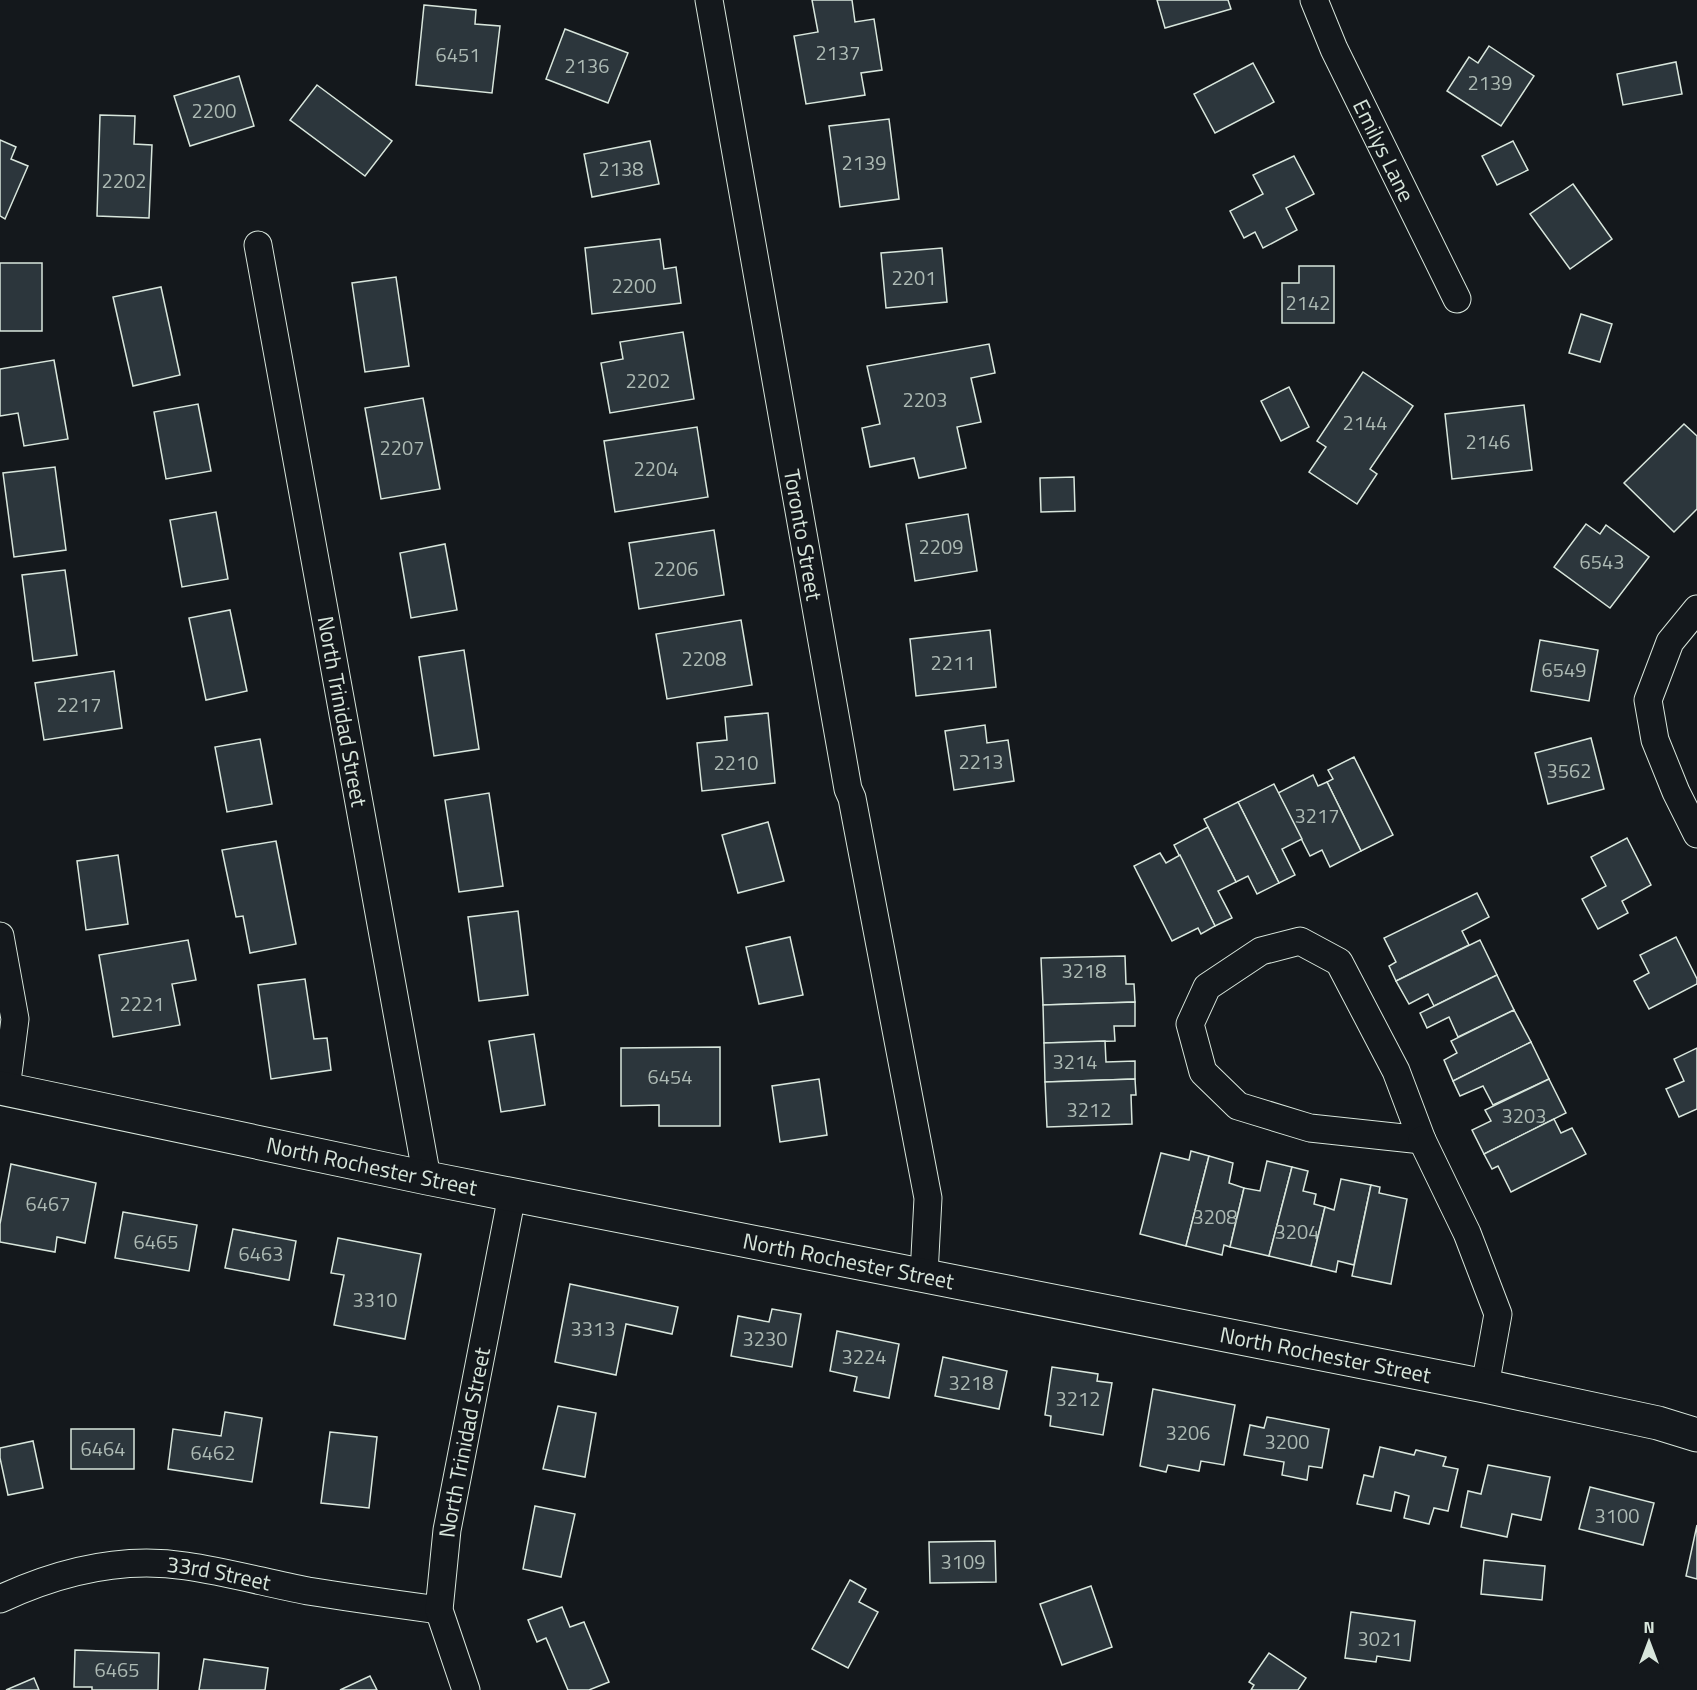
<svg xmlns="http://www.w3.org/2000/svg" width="1697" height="1690" font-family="'Titillium Web',sans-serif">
  <rect width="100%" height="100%" fill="#14181c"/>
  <!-- building -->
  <g fill="#2c363c" stroke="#d8e6dc" stroke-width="1.5">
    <path d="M812 0H852L855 22 874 19 882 70 861 73 865 95 806 104 794 36 818 32Z"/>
    <path d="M1157 0H1228L1231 9 1165 28Z"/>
    <path d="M424 5 476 10 475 24 500 26 492 93 416 85Z"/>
    <path d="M565 29 628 53 608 103 546 79Z"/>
    <path d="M1489 46 1534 76 1501 126 1447 91 1469 57 1478 63Z"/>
    <path d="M1676 62 1682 94 1623 105 1617 74Z"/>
    <path d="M1253 63 1274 102 1215 133 1194 94Z"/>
    <path d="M239 76 254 126 190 146 174 96Z"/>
    <path d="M317 85 392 141 365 176 290 120Z"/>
    <path d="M100 115 135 116 134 144 152 145 149 218 97 216Z"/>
    <path d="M889 119 899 199 840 207 829 126Z"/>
    <path d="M0 140 16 147 11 159 28 166 5 219 0 216Z"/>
    <path d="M650 141 659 184 592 197 584 154Z"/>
    <path d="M1513 141 1528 170 1497 185 1482 156Z"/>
    <path d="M1294 156 1314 194 1286 208 1297 230 1263 248 1255 232 1244 238 1230 211 1263 194 1253 175Z"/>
    <path d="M1573 184 1612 239 1570 269 1530 214Z"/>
    <path d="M660 239 664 269 676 267 681 303 592 314 585 248Z"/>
    <path d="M942 248 947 302 886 308 881 253Z"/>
    <rect x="0" y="263" width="42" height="68"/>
    <path d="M1299 266H1334V323H1282V283H1299Z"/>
    <path d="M396 277 409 366 365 372 352 283Z"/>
    <path d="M161 287 180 375 133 386 113 297Z"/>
    <path d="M1581 314 1612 324 1600 362 1569 353Z"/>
    <path d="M683 332 694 399 610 413 601 363 623 359 620 342Z"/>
    <path d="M989 344 995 373 971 378 981 422 957 427 966 468 919 478 914 458 870 467 862 428 880 424 867 366Z"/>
    <path d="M54 360 68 439 24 446 18 413 0 416V369Z"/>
    <path d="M1363 372 1413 406 1370 469 1377 474 1357 504 1309 472 1326 447 1317 441Z"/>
    <path d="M1289 387 1309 427 1281 441 1261 401Z"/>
    <path d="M423 398 440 489 381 499 365 408Z"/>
    <path d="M198 404 211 471 166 479 154 412Z"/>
    <path d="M1524 405 1532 470 1452 479 1445 414Z"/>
    <path d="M1684 424 1697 436V509L1674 532 1624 483Z"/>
    <path d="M697 427 708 497 615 512 604 441Z"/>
    <path d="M55 467 66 550 14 557 3 473Z"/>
    <path d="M1074 477 1075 511 1041 512 1040 478Z"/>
    <path d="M216 512 228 579 182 587 170 520Z"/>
    <path d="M968 514 977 571 915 581 906 524Z"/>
    <path d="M1586 524 1600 534 1606 525 1649 557 1610 608 1554 567Z"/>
    <path d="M714 530 724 595 639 609 629 543Z"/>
    <path d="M445 544 457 610 411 618 400 553Z"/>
    <path d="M65 570 77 655 33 661 22 575Z"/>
    <path d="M230 610 247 691 206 700 189 618Z"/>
    <path d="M741 620 752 685 667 699 656 634Z"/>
    <path d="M990 630 996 687 916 696 910 639Z"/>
    <path d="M1540 640 1598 650 1589 701 1531 691Z"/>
    <path d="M464 650 479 749 434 756 419 657Z"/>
    <path d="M114 671 122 728 44 740 35 683Z"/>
    <path d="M768 713 775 783 702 791 697 743 727 740 725 717Z"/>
    <path d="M985 725 987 743 1008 740 1014 781 954 790 945 731Z"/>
    <path d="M1591 738 1604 789 1548 804 1535 753Z"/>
    <path d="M260 739 272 804 227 812 215 747Z"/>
    <path d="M1354 757 1393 835 1361 851 1327 782 1333 779 1328 770Z"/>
    <path d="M1313 775 1318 786 1327 782 1361 851 1330 867 1322 850 1310 856 1278 793Z"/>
    <path d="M1274 784 1302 839 1282 849 1295 875 1279 883 1238 802Z"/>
    <path d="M489 793 503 886 459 892 445 800Z"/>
    <path d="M1238 802 1279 883 1257 894 1248 876 1236 882 1204 819Z"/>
    <path d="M768 822 784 881 738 893 722 835Z"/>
    <path d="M1208 827 1236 882 1218 891 1232 918 1215 926 1174 845Z"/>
    <path d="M1627 838 1651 885 1622 901 1628 913 1598 929 1582 899 1606 886 1591 857Z"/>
    <path d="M276 841 296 944 250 953 243 916 236 917 222 850Z"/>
    <path d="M1160 853 1166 863 1180 855 1215 926 1201 934 1198 928 1172 941 1134 866Z"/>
    <path d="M118 855 128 924 86 930 77 861Z"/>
    <path d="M1477 893 1489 917 1462 931 1469 945 1396 981 1389 966 1396 962 1384 938Z"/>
    <path d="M518 911 528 995 479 1001 468 917Z"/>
    <path d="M790 937 803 995 759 1004 746 947Z"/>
    <path d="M1676 937 1697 979V984L1649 1009 1634 981 1649 973 1640 955Z"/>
    <path d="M188 940 196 980 172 984 180 1025 113 1037 99 955Z"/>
    <path d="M1480 940 1497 975 1434 1006 1428 994 1409 1004 1396 981Z"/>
    <path d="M1125 956 1126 984H1134L1135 1002 1043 1005 1041 958Z"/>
    <path d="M1497 975 1514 1010 1458 1037 1449 1017 1427 1028 1420 1013Z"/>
    <path d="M305 979 314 1039 327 1038 331 1070 271 1079 258 985Z"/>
    <path d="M1135 1002V1026H1114L1115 1041 1044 1043 1043 1005Z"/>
    <path d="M1514 1010 1531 1042 1453 1081 1444 1060 1457 1053 1451 1041Z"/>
    <path d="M534 1034 545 1105 501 1112 489 1041Z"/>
    <path d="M1105 1041 1106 1062 1135 1061V1079L1045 1082 1044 1043Z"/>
    <path d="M1531 1042 1549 1079 1493 1105 1483 1086 1460 1096 1453 1081Z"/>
    <path d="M720 1047V1126H659V1105L621 1106V1048Z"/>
    <path d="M1697 1048V1109L1679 1117 1666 1089 1684 1081 1674 1059Z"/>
    <path d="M819 1079 827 1135 780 1142 772 1086Z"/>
    <path d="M1135 1079 1136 1095H1131L1132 1124 1047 1127 1045 1082Z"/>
    <path d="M1549 1079 1566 1113 1484 1154 1472 1130 1491 1121 1485 1110Z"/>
    <path d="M1554 1119 1561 1133 1572 1128 1586 1154 1511 1192 1498 1166 1492 1169 1484 1154Z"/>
    <path d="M1191 1151 1209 1156 1186 1246 1140 1234 1161 1153 1189 1160Z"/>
    <path d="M1209 1156 1233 1163 1229 1183 1244 1188 1230 1247 1224 1245 1222 1255 1186 1246Z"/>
    <path d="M1267 1161 1292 1167 1269 1256 1230 1247 1244 1188 1260 1191Z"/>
    <path d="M11 1164 96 1183 85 1243 57 1237 55 1252 0 1242V1224Z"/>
    <path d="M1292 1167 1308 1171 1303 1191 1316 1194 1314 1204 1325 1207 1311 1266 1269 1256Z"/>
    <path d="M1341 1179 1371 1185 1354 1265 1338 1261 1336 1272 1311 1266 1325 1207 1334 1210Z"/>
    <path d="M1371 1185 1380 1187 1379 1193 1407 1199 1391 1284 1352 1276Z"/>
    <path d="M123 1212 197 1225 189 1271 115 1258Z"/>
    <path d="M233 1229 296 1241 289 1280 225 1268Z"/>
    <path d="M338 1238 421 1254 405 1339 334 1325 344 1275 331 1273Z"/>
    <path d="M570 1284 678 1307 672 1334 626 1324 616 1375 555 1362Z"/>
    <path d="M772 1309 801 1314 792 1367 731 1356 738 1316 769 1322Z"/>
    <path d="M837 1331 899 1344 889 1398 854 1391 857 1377 830 1371Z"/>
    <path d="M943 1357 1007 1371 999 1409 935 1396Z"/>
    <path d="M1052 1367 1098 1374 1097 1381 1112 1383 1103 1435 1050 1426 1051 1416 1045 1415Z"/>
    <path d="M1153 1389 1235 1405 1224 1465 1201 1461 1199 1471 1168 1465 1166 1472 1140 1466Z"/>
    <path d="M558 1406 596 1413 585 1477 543 1469Z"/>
    <path d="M225 1412 262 1418 252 1482 168 1469 173 1429 221 1436Z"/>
    <path d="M1267 1417 1329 1429 1322 1468 1309 1466 1307 1480 1282 1475 1284 1462 1244 1455 1250 1425 1264 1428Z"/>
    <rect x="71" y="1429" width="63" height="40"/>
    <path d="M330 1432 377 1437 369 1508 321 1503Z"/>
    <path d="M33 1441 43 1488 8 1495 0 1458V1448Z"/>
    <path d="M1380 1447 1414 1455 1416 1450 1446 1457 1443 1466 1458 1469 1448 1511 1434 1508 1429 1524 1404 1518 1409 1496 1395 1492 1391 1511 1357 1504 1364 1475 1373 1477Z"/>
    <path d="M1488 1465 1550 1477 1541 1520 1512 1514 1507 1537 1461 1527 1468 1491 1481 1494Z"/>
    <path d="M1590 1487 1654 1503 1643 1545 1579 1529Z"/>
    <path d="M535 1506 575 1514 561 1577 523 1569Z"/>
    <path d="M1697 1525V1579L1686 1576Z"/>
    <path d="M995 1541 996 1582 930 1583 929 1542Z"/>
    <path d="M1484 1560 1545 1566 1542 1600 1481 1594Z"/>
    <path d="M850 1580 866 1589 859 1602 878 1612 848 1668 812 1649Z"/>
    <path d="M1091 1586 1112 1647 1062 1665 1040 1604Z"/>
    <path d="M562 1607 570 1627 584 1622 609 1682 589 1690H568L546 1638 537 1642 528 1620Z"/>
    <path d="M1351 1612 1415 1621 1410 1661 1377 1656 1376 1662 1345 1658Z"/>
    <path d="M75 1650 159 1653 158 1690H92V1687H74Z"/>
    <path d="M1269 1653 1306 1678 1298 1690H1251L1254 1685 1249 1682Z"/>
    <path d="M204 1659 268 1668 265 1690H199Z"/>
    <path d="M370 1676 377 1690H340Z"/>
    <path d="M34 1678 39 1690H6Z"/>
  </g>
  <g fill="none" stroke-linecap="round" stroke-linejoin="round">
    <!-- minor casing -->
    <g stroke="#d8e6dc" stroke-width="29">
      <g id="minor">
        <path id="s1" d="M709 0 848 789 852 798 928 1198 924 1275"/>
        <path id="s2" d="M1314 0 1334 49 1457 299"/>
        <path id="s3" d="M258 245 427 1178"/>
        <path d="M1697 609 1670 642 1648 700 1655 740 1676 792 1697 834"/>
        <path d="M0 936 15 1019 6 1089"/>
        <path d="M1300 941 1339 962 1396 1071 1422 1140 1310 1128 1238 1106 1203 1072 1190 1024 1207 987 1261 951Z"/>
        <path d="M1422 1140 1467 1233 1498 1314 1485 1386"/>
        <path id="s4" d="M0 1599C58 1572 122 1556 186 1566 227 1572 267 1583 308 1591 351 1598 395 1604 439 1610"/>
        <path id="s5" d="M466 1690 439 1610 447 1530 512 1195"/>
      </g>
    </g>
    <!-- tertiary casing -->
    <g stroke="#d8e6dc" stroke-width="35">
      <g id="tertiary">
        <path id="s6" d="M0 1088 427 1178 1485 1386 1658 1423 1697 1435"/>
      </g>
    </g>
    <!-- minor -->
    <use href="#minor" stroke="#14181c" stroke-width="27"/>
    <!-- tertiary -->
    <use href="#tertiary" stroke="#14181c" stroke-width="33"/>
  </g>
  <g text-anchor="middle" stroke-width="4.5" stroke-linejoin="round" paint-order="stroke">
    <!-- number labels -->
    <g font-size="20" fill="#adbab4">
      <text x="838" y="60">2137</text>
      <text x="458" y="62">6451</text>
      <text x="587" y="73">2136</text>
      <text x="1490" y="90">2139</text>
      <text x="214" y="118">2200</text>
      <text x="864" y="170">2139</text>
      <text x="621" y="176">2138</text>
      <text x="124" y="188">2202</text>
      <text x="914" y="285">2201</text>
      <text x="634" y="293">2200</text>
      <text x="1308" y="310">2142</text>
      <text x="648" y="388">2202</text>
      <text x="925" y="407">2203</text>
      <text x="1365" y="430">2144</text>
      <text x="1488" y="449">2146</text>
      <text x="402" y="455">2207</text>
      <text x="656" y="476">2204</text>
      <text x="941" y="554">2209</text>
      <text x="1602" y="569">6543</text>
      <text x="676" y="576">2206</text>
      <text x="704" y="666">2208</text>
      <text x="953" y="670">2211</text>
      <text x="1564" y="677">6549</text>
      <text x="79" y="712">2217</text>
      <text x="981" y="769">2213</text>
      <text x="736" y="770">2210</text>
      <text x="1569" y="778">3562</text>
      <text x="1317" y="823">3217</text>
      <text x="1084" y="978">3218</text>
      <text x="142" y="1011">2221</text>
      <text x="1075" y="1069">3214</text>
      <text x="670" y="1084">6454</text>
      <text x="1089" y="1117">3212</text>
      <text x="1524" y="1123">3203</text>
      <text x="48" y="1211">6467</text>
      <text x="1215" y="1224">3208</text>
      <text x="1297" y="1239">3204</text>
      <text x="156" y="1249">6465</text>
      <text x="261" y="1261">6463</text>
      <text x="375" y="1307">3310</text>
      <text x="593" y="1336">3313</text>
      <text x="765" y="1346">3230</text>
      <text x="864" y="1364">3224</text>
      <text x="971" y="1390">3218</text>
      <text x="1078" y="1406">3212</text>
      <text x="1188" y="1440">3206</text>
      <text x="1287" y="1449">3200</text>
      <text x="103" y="1456">6464</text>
      <text x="213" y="1460">6462</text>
      <text x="1617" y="1523">3100</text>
      <text x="963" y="1569">3109</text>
      <text x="1380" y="1646">3021</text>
      <text x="117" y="1677">6465</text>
    </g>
    <!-- street labels -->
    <g font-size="22" fill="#d8e6dc" stroke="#14181c">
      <text dy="8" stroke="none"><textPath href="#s2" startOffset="166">Emilys Lane</textPath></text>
      <text dy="8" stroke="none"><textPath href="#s1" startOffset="543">Toronto Street</textPath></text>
      <text dy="8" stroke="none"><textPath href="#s3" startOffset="474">North Trinidad Street</textPath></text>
      <text dy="8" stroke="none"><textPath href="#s6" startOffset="380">North Rochester Street</textPath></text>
      <text dy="8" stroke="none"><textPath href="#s6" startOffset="866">North Rochester Street</textPath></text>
      <text dy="8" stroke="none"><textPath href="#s6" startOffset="1352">North Rochester Street</textPath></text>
      <text dy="8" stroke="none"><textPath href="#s5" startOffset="254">North Trinidad Street</textPath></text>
      <text dy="8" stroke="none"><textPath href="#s4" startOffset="225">33rd Street</textPath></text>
    </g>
  </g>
  <!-- north arrow -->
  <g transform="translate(1649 1642)" stroke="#14181c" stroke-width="4.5" paint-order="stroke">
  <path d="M0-4.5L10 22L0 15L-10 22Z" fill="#d8e6dc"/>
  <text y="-9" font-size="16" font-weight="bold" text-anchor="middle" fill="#d8e6dc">N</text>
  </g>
</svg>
